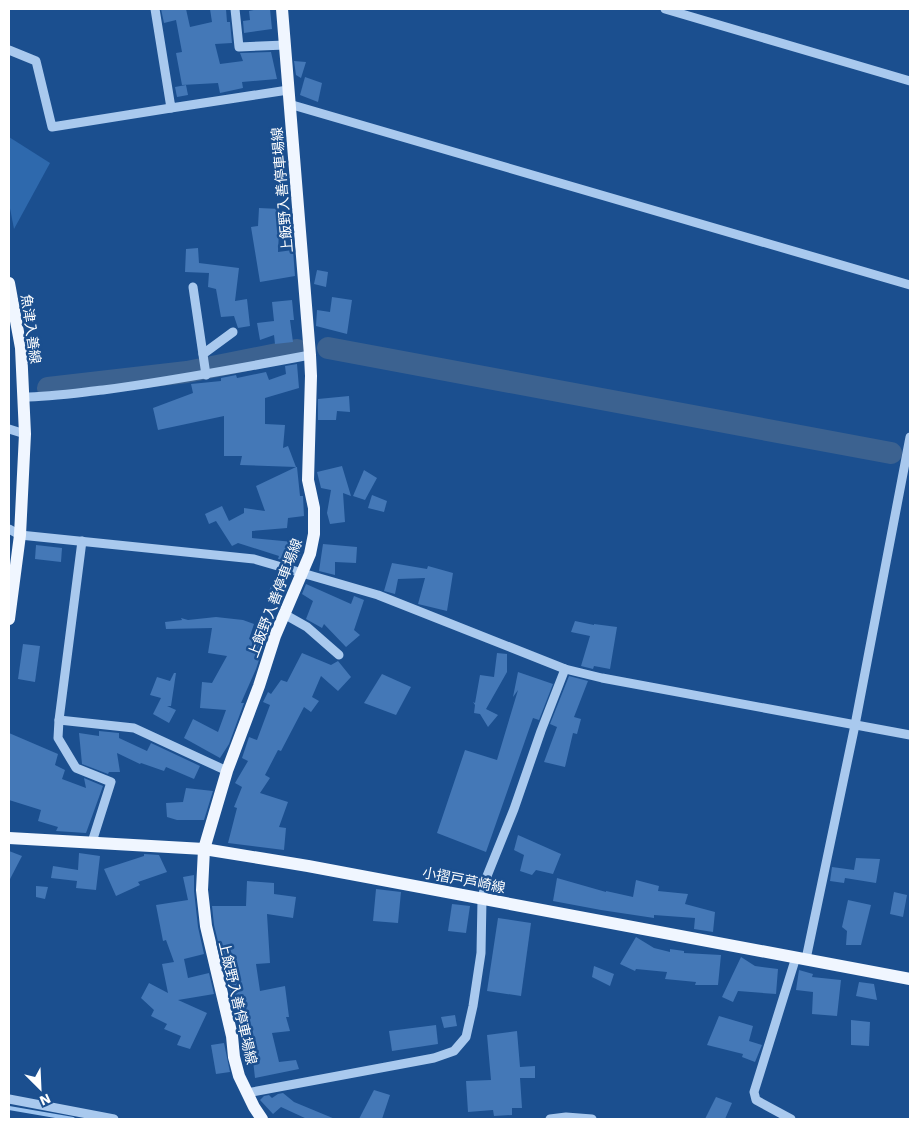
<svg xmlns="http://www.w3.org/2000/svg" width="919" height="1128" font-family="'Work Sans','Noto Sans JP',sans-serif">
  <rect width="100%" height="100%" fill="#1b4f8f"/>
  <!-- green -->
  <path fill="#2e69ad" d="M9 137 50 163 14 229 9 203Z"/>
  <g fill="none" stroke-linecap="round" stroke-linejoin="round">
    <!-- stream -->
    <path stroke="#9cc4f0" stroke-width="4" d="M9 1108 73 1119"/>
    <!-- river -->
    <g stroke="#3c6290" stroke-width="22">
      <path d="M328 348 891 453"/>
      <path d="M48 388 187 372 297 350"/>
    </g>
  </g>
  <!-- building -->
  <g fill="#4478b7">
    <path d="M161 9H186L190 27 212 22 210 9H226L227 22H230L232 43 215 44 220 64 243 61 240 53 271 52 277 79 242 82 243 88 220 93 218 83 182 85 176 53 182 52 176 20 164 23Z"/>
    <path d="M258 9H270L272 29 244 33 243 21 250 20 249 11Z"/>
    <path d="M294 61 306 62 301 78 296 75Z"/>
    <path d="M305 77 322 83 318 102 300 95Z"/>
    <path d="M186 85 188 95 177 97 175 87Z"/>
    <path d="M259 208 280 209 278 252 293 250 295 276 260 282 251 227 258 226Z"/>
    <path d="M198 248 199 263 239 268 235 301 247 299 250 326 238 328 234 316 221 317 216 289 208 287 209 273 185 272 186 249Z"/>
    <path d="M317 270 328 272 326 287 314 284Z"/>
    <path d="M332 297 352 300 347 334 316 326 317 310 330 312Z"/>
    <path d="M292 300 294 320H290L293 342 275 344 274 335 260 340 257 323 274 321 272 302Z"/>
    <path d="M297 364 299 388 265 398V424L285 425 283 448 288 446 296 467H297L300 496H303L304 516 288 518 287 528 252 531V538L304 543 298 562 278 559 279 556 238 543 232 546 216 521 209 524 205 514 222 506 229 521 244 513V508L265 511 256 486 296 467 240 465 242 456H224V416L158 430 153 408 193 393 191 384 221 381V378L236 375 237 378 266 372 269 380 286 374 285 366Z"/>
    <path d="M349 396 350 412 337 411 336 420H318V399Z"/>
    <path d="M342 466 351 496 343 493 345 522 330 524 327 513 331 490 321 488 317 472Z"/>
    <path d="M364 470 377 478 365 500 353 496Z"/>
    <path d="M372 495 387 501 384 512 368 508Z"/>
    <path d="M323 544 357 547 356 563 335 562V575L319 571Z"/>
    <path d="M36 545 62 548 61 562 35 559Z"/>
    <path d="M392 563 427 569 428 566 453 573 447 611 418 604 425 578 398 579 395 594 384 591Z"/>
    <path d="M274 579 286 585 281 599 268 594Z"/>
    <path d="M306 584 351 604 354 596 364 600 354 630 360 635 346 647 324 624 322 628 306 619 313 601 302 594Z"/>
    <path d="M216 617 243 620 254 624 249 639 264 645 256 669 241 703H244L229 744 220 758 184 738 193 719 218 732 226 710 200 708 202 682 212 683 227 656 208 653 212 628 166 629 165 622 182 620 181 618 188 620Z"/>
    <path d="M575 621 594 625V624L617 627 610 669 594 666 593 669 581 666 590 636 571 632Z"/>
    <path d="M23 644 40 646 35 682 18 679Z"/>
    <path d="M302 653 331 665 338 661 351 677 338 691 321 676 312 697 319 701 311 712 304 707 281 751 278 750 265 775 270 778 260 793 288 802 279 827 286 828 284 850 228 843 237 808 234 807 242 787 235 783 248 761 242 758 249 737 257 740 270 705 263 702 268 692 271 694 281 680 287 682Z"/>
    <path d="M497 653 507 654V672L486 709 498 715 488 727 480 714 474 713 475 705 473 702 475 703 480 675 494 677Z"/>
    <path d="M518 672 553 684 539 720 533 718 486 852 437 833 465 750 497 760 518 690 513 697Z"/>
    <path d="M174 673H176L171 706H167L176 710 169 723 153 714 161 698 150 695 157 677 170 681Z"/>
    <path d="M382 674 411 687 396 715 364 703Z"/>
    <path d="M569 676 588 681 574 717 581 719 577 734 573 733 565 767 544 762 557 727 550 724Z"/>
    <path d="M99 731 119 733V738L147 751 151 743 200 766 194 779 166 767 164 771 141 763 140 764 117 753 120 772H109L108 774 82 764 79 733 99 736Z"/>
    <path d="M9 733 58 754 55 765 65 770 62 779 86 788 84 778 103 786 86 833 56 831 58 827 38 821 41 810 9 800Z"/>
    <path d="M186 788 213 791 204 820H177L167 817 166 803 183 802Z"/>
    <path d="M518 835 561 854 553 874 536 870 532 875 520 871 524 855 514 850Z"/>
    <path d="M9 851 22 856 9 881Z"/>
    <path d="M79 853 100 856 96 890 76 888 77 881 51 878 53 866 78 870Z"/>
    <path d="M144 854 159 855 167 872 138 882 140 885 116 896 104 869 144 856Z"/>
    <path d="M856 858 880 859 876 883 845 878 844 883 830 881 832 867 854 870Z"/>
    <path d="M194 875V891L198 927 204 954 184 959 188 978 209 973 214 994 178 1000 207 1013 190 1049 177 1045 181 1036 164 1029 167 1024 151 1016 154 1010 141 998 149 983 168 993 162 964 174 962 166 940 163 941 156 905 188 900 183 877Z"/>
    <path d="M557 878 606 892V891L633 897 636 880 659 886 658 891 688 894 685 904 715 912 713 932 694 929 695 918 654 915V918L601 910 553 901Z"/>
    <path d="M247 881 274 883V894L296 897 293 918 267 914 270 963 256 964 260 991 285 986 289 1017H286L290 1031 272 1033 279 1062 296 1060 299 1069 255 1078 252 1051 242 1053 241 1040 243 1039 237 996H234L233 990 230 991 214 925 212 906H246Z"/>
    <path d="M36 886 48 887 45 899 36 897Z"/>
    <path d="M376 889 401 892 398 923 373 921Z"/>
    <path d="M894 892 907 895 903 917 890 914Z"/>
    <path d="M848 900 871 905 861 945H846L847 931 842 927Z"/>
    <path d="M452 904 470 906 466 933 448 931Z"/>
    <path d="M498 918 531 923 521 996 487 991Z"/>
    <path d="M636 937 654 948 670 952V949L684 951V953L721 955 718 985H695L696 982 665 979 667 972 636 969 635 971 620 964Z"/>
    <path d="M741 957 755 966 778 969 776 994 738 991 733 1002 722 997Z"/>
    <path d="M594 966 614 974 610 986 592 977Z"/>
    <path d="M799 970 813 974 812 977 841 980 837 1016 812 1014 813 992 796 990Z"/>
    <path d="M859 982 874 984 877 1000 856 996Z"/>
    <path d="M455 1015 457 1026 444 1028 441 1017Z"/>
    <path d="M719 1016 753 1026 749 1041 762 1045 755 1062 742 1057 743 1054 707 1045Z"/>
    <path d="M851 1020 870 1022 869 1046 851 1045Z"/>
    <path d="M436 1025 438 1044 392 1051 389 1031Z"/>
    <path d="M517 1031 520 1067 535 1066V1078H520L522 1108H512V1115L494 1116 493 1110 468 1112 466 1081 491 1080 487 1035Z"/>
    <path d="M224 1043 230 1072 216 1074 211 1045Z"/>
    <path d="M374 1090 390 1095 382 1119H359Z"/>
    <path d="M283 1093 294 1102 335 1119H307L281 1107 273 1114 260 1100 264 1096 269 1095 272 1098 278 1094Z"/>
    <path d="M716 1097 732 1103 725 1119H705Z"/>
  </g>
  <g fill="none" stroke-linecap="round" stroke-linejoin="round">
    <!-- minor -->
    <g stroke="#a9c9ee" stroke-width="9">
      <path d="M155 9 171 108 288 90"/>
      <path d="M235 9 239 47 285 45"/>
      <path d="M665 9 910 81"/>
      <path d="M9 50 36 61 52 127 171 108"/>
      <path d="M289 104 910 285"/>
      <path d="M193 287 206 375"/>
      <path d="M203 354 233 332"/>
      <path d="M23 397C50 397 76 393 103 390 172 381 241 368 310 355"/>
      <path d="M9 429 25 434"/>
      <path d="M9 529 20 535 254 559 378 595 565 669 602 678 910 735"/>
      <path d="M82 541 59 720 134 728 227 771"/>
      <path d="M284 614 307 627 339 655"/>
      <path d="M59 720 58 738 76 768 111 782 92 842"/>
      <path d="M806 959 855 725 910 437"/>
      <path d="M247 1093 434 1058 454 1051 466 1037 473 1006 481 953 482 899 487 876 514 809 541 731 565 669"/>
      <path d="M9 1099 114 1119"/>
      <path d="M550 1119 566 1117 592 1119"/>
      <path d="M791 1119 756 1100 754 1092 796 957"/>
    </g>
    <!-- major -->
    <g stroke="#f0f6ff" stroke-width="12">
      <path d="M9 283 21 348 25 434 20 535 9 619"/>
      <path d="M9 838 204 849 308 866 910 979"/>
      <path d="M262 1119 254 1107 239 1076 234 1057 232 1036 206 926 202 890 204 849 227 771 259 686 275 636 310 554 314 534V508L308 480 311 376 310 355 282 9"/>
    </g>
  </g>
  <g text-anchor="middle" stroke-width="5" stroke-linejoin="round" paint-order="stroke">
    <!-- street labels -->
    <g font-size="14" fill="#fff" stroke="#1b4f8f">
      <text transform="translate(282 190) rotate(-95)" y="5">上飯野入善停車場線</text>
      <text transform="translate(31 329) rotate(82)" y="5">魚津入善線</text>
      <text transform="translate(275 598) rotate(-69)" y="5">上飯野入善停車場線</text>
      <text transform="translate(464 880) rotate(11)" y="5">小摺戸芦崎線</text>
      <text transform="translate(238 1003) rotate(77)" y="5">上飯野入善停車場線</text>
    </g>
  </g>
  <!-- border -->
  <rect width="919" height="1128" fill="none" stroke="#ffffff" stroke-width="20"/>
  <!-- north arrow -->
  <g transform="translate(40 1088) rotate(156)" stroke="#1b4f8f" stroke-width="4" paint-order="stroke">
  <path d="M0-4L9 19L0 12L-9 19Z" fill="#ffffff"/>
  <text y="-8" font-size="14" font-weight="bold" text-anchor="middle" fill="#ffffff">N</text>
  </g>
</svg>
